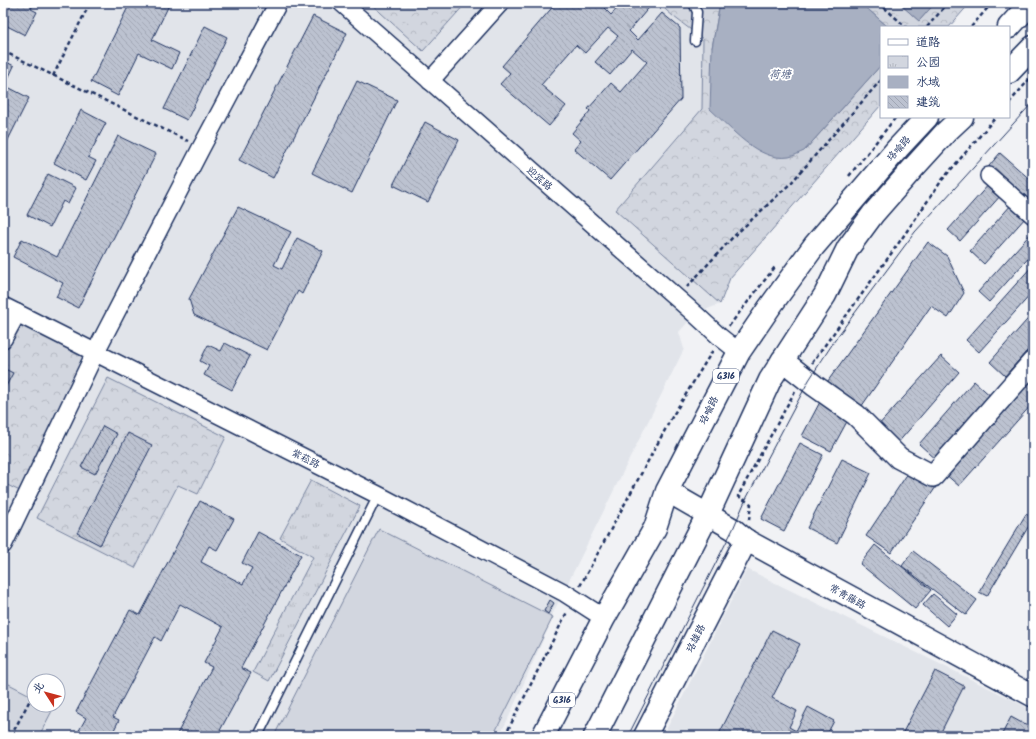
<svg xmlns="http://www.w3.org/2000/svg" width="1036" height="739" font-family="Kalam,'LXGW WenKai TC',sans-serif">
  <defs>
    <pattern id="forest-crowns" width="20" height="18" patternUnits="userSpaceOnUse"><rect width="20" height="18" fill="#d2d6df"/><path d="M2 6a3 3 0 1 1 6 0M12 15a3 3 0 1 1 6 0" fill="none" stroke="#b4b8c2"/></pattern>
    <pattern id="park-tufts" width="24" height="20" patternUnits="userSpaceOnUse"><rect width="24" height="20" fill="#d2d6df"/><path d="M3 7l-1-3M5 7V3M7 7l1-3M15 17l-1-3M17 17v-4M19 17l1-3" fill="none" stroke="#b4b8c2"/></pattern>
    <pattern id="building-back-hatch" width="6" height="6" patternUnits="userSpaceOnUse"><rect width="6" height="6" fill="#bcc2d0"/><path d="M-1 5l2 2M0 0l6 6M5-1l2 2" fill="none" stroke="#a1a7b5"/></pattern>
  </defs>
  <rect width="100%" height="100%" fill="#f1f2f5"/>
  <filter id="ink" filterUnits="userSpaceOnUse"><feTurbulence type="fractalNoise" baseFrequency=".025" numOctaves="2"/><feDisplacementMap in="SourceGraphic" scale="8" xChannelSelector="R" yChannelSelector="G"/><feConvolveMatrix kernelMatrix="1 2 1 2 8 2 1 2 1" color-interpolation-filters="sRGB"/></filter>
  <g filter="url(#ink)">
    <!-- built -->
    <g fill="#e1e4ea" fill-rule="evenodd">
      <path d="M3 3H970L949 27H881V105L730 278 720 304 695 314 679 332 684 349 552 615 553 617 508 719 499 736H3ZM34 681H58V705H34Z"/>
      <path d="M747 569 1015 701 1033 711V736H663Z"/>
    </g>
    <!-- grass -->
    <g fill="#d2d6df" stroke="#76829e">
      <path d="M379 529 553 617 493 736H274Z"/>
      <path d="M3 681 34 697V705H50L54 707 39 736H3Z"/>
    </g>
    <!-- forest -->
    <g fill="url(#forest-crowns)" stroke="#76829e">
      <path d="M370 3H466L423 51Z"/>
      <path d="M658 3H720L712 48 804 151 881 65V105L730 278 720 304 615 210 702 109 703 39 674 17Z"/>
      <path d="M861 3H899L919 21 935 3H970L949 27H888Z"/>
      <path d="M3 314 89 355 22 492 3 483Z"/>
      <path d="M108 378 226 437 198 494 178 485 135 568 37 518Z"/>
    </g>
    <!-- park -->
    <path fill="url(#park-tufts)" stroke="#76829e" d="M311 480 360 506 269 681 253 672 313 557 280 538Z"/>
    <!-- water -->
    <g fill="#a8b0c2" stroke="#707c9a">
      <path d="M720 3H861L888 27H881V65L804 151C799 153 794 156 789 157 758 162 731 128 710 109L712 48Z"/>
      <path d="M899 3H935L919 21Z"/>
    </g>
    <!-- building -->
    <g fill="url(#building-back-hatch)" stroke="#1b2f5e">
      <path d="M5 3H34L31 9 37 12 25 35 3 24V8Z"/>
      <path d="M130 3H170L152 40 179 53 172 69 139 53 118 96 91 82Z"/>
      <path d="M556 3H608L604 8 611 15 622 3H651L652 4 629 31 638 40 662 13 680 28 681 99 610 180 574 149 581 141 572 133 590 111 588 109 611 83 621 92 647 62 632 49 610 75 595 62 618 36 608 28 585 53 576 45 541 85 566 106 549 126 500 84 510 73 502 66Z"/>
      <path d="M313 16 347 33 273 178 239 160Z"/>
      <path d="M205 26 227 37 187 120 164 109Z"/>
      <path d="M3 60 14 66 6 83 3 82Z"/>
      <path d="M357 81 397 100 352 193 312 173Z"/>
      <path d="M6 86 29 98 3 150V91Z"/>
      <path d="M81 110 106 123 88 157 96 161 86 180 54 163Z"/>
      <path d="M425 122 459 140 428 202 393 185Z"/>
      <path d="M118 136 156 154 78 308 56 297 63 283 13 257 22 239 57 257Z"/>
      <path d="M1000 153 1033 182V205L989 166Z"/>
      <path d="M48 174 76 188 68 204 63 201 50 227 27 215Z"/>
      <path d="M990 183 1002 194 960 241 948 230Z"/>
      <path d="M1012 204 1026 217 984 264 970 251Z"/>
      <path d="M238 207 291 232 274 265 282 269 297 238 323 251 302 294 298 291 267 350 194 315 189 299Z"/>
      <path d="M1033 231V253L989 302 978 292Z"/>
      <path d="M928 242 947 256 964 293 948 318 931 306 859 410 825 385Z"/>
      <path d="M1033 265V292L979 352 966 340Z"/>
      <path d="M1033 313V344L1005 376 990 362Z"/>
      <path d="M225 343 250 356 232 390 204 375 209 366 200 361 208 345 221 351Z"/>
      <path d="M941 356 959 372 896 445 876 428Z"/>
      <path d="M3 368 13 373 3 392Z"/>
      <path d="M1027 380 1033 385V403L959 486 944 473Z"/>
      <path d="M974 381 993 398 938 461 919 444Z"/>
      <path d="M821 400 850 416 831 451 802 436Z"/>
      <path d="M103 426 117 434 95 474 81 467Z"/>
      <path d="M128 433 152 445 100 545 77 533Z"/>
      <path d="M800 443 823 455 784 531 761 519Z"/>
      <path d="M842 459 871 473 837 543 807 528Z"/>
      <path d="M912 467 938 484 891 553 866 536Z"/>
      <path d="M200 501 234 519 217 550 209 546 201 562 243 584 252 568 242 563 258 532 301 555 241 668 251 673 217 736H176L212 667 204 663 223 627 180 604 161 641 155 637 113 717 119 720 111 736H76L86 718 76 712 130 610 140 615Z"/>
      <path d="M1026 514 1033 518V519L987 596 979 592Z"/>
      <path d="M875 545 931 590 915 609 860 564Z"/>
      <path d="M913 551 977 600 966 615 902 566Z"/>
      <path d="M933 594 957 614 947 626 923 605Z"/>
      <path d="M550 600 554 603 548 614 544 611Z"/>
      <path d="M772 630 800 644 772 698 797 711 789 727 796 731 808 707 834 721 826 736H718Z"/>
      <path d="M935 671 964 686 939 736H901Z"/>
      <path d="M1011 717 1033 729V736H1001Z"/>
    </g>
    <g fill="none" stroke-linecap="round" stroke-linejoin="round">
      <!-- service casing -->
      <g stroke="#1b2f5e" stroke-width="11">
        <g id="service">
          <path d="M693 3 697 12 695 41"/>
          <path d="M258 736 378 495"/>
        </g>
      </g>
      <!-- minor casing -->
      <g stroke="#1b2f5e" stroke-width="20">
        <g id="minor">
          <path d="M342 3 695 314 720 337 739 352"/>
          <path d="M430 81 500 3"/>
          <path d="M989 176 1033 215"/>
          <path d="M3 306 378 495 565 593 604 618"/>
          <path d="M3 339 17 313"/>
          <path d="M3 545 95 353 201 148 278 3"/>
        </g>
      </g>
      <!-- tertiary casing -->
      <g stroke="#1b2f5e" stroke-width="24">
        <g id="tertiary">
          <path d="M782 360 815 386 856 415 899 458 933 476 1033 362"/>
          <path d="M667 491 733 529 746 540 1033 696"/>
        </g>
      </g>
      <!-- secondary casing -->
      <g stroke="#1b2f5e" stroke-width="25">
        <path id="secondary" d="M645 736 746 540"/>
      </g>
      <!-- trunk casing -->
      <g stroke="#1b2f5e" stroke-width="25">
        <g id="trunk">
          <path d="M1009 27 1031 3"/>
          <path d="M1009 72 1033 47"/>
          <path d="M543 736 604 618 655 528 667 491 739 352 769 308 814 246 898 148 927 117"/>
          <path d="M595 736 708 514 770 380 825 295 848 248 873 214 915 166 946 132 962 117"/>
        </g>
      </g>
      <!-- path -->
      <g stroke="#1b2f5e" stroke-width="2.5" stroke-dasharray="4 3" stroke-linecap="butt">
        <path d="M879 3 906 27"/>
        <path d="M927 27 948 3"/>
        <path d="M971 27 992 3"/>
        <path d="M3 51 188 141"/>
        <path d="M53 76 90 3"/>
        <path d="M1009 103 1033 75"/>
        <path d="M849 176 896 117"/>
        <path d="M687 287 733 237 791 183 881 80"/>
        <path d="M729 326 775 267"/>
        <path d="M812 363 898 244 942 180 996 117"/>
        <path d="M749 520 751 504 738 496 795 391"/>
        <path d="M580 586 672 417 713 350"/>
        <path d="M11 736 32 696"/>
        <path d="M505 736 567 612"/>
      </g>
      <!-- service -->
      <use href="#service" stroke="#fff" stroke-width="8"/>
      <!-- minor -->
      <use href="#minor" stroke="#fff" stroke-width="17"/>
      <!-- tertiary -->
      <use href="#tertiary" stroke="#fff" stroke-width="21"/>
      <!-- secondary -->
      <use href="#secondary" stroke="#fff" stroke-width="22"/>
      <!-- trunk -->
      <use href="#trunk" stroke="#fff" stroke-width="22"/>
      <!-- tram -->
      <path stroke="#1b2f5e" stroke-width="1" d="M628 736 733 529 745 501 809 380 837 337 915 232 1033 102"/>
    </g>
  </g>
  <g text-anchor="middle" stroke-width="3.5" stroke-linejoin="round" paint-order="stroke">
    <!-- shield labels -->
    <g fill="#fff" stroke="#5f6d8e" stroke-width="1">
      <rect x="713" y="369" width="26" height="14" rx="3"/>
      <rect x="549" y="693" width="26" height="14" rx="3"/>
    </g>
    <g font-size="9" font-weight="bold" fill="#1b2f5e">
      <text x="726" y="379">G316</text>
      <text x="562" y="703">G316</text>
    </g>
    <!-- street labels -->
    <g font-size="10" fill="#1b2f5e" stroke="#fff">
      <text transform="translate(898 148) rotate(-48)" y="4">珞喻路</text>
      <text transform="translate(540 178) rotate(41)" y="4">迎宾路</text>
      <text transform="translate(708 410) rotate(-63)" y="4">珞喻路</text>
      <text transform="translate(306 458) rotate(27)" y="4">紫菘路</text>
      <text transform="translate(848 596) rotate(29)" y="4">常青藤路</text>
      <text transform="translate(695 638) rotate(-63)" y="4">珞雄路</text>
    </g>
    <!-- water labels -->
    <g font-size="11" font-style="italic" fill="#4c5c81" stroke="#fff">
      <text x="780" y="78">荷塘</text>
    </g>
  </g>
  <!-- margin -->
  <rect width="1036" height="739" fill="none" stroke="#fff" stroke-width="16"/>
  <rect x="8" y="8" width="1020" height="723" fill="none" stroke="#1b2f5e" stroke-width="1.5" filter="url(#ink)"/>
  <!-- legend -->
  <rect x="880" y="26" width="130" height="92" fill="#ffffff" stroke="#a4acbf"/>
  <rect x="888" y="39" width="20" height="6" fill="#ffffff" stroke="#a4acbf"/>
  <text x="916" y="46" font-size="12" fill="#1b2f5e">道路</text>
  <rect x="888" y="56" width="20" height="12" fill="url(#park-tufts)" stroke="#a4acbf"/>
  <text x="916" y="66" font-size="12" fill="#1b2f5e">公园</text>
  <rect x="888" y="76" width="20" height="12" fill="#a8b0c2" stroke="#a4acbf"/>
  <text x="916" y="86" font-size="12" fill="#1b2f5e">水域</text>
  <rect x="888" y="96" width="20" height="12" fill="url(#building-back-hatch)" stroke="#a4acbf"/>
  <text x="916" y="106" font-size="12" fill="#1b2f5e">建筑</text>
  <!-- north arrow -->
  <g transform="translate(46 693) rotate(306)"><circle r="19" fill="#ffffff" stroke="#a4acbf"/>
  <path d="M0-3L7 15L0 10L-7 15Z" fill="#c8321e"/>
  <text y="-6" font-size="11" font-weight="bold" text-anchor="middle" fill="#1b2f5e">北</text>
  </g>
</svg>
